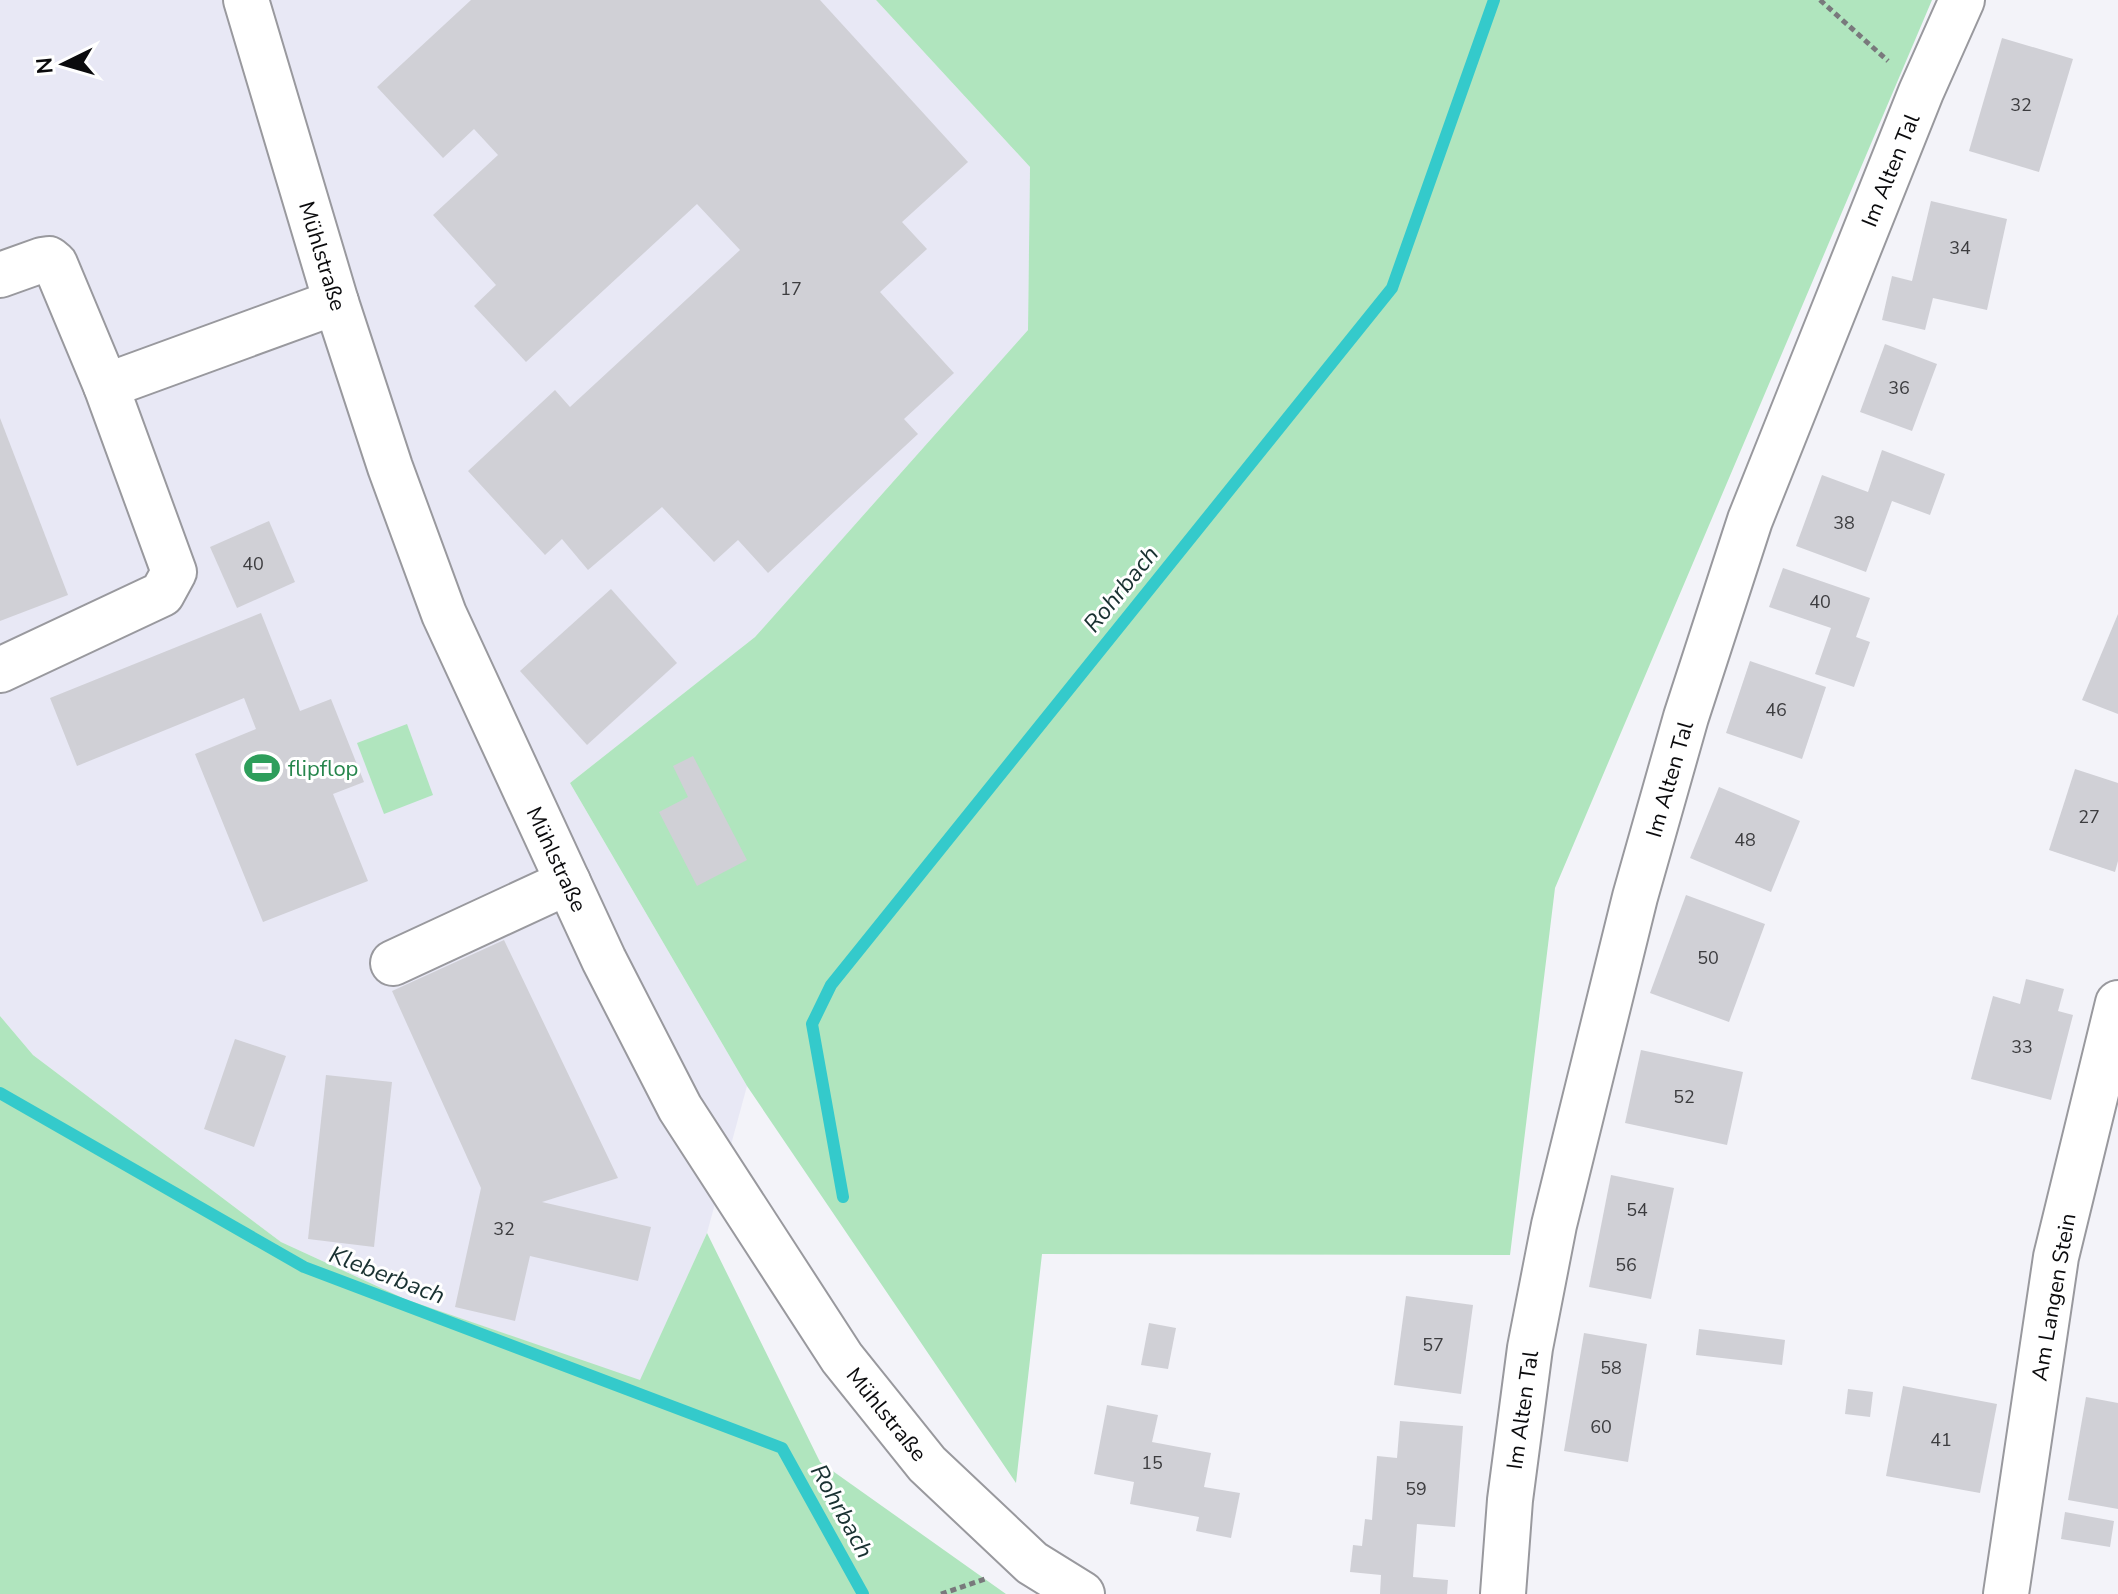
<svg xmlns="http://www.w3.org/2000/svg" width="2118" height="1594" font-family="'Nunito Sans',sans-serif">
  <rect width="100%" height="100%" fill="#f3f3f9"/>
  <!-- built -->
  <path fill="#e8e8f5" d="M0 0H876L1030 167 1028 330 755 637 570 783 747 1086 707 1233 640 1381 405 1299 281 1242 33 1055 0 1016Z"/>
  <!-- green -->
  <g fill="#b0e5be">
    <path d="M876 0H1932L1555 888 1510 1255 1042 1254 1016 1483 747 1086 570 783 755 637 1028 330 1030 167Z"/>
    <path d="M407 724 433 795 384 814 357 743Z"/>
    <path d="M0 1016 33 1055 281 1242 405 1299 640 1380 707 1233 820 1462 1006 1594H0Z"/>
  </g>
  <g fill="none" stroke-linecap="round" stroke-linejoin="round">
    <!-- stream -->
    <g stroke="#34cacb" stroke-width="12">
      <path d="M0 1093 304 1267 782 1448 863 1594"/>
      <path d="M843 1197 812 1024 831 985 1392 288 1494 0"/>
    </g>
  </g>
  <!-- building -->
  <g fill="#d0d0d6">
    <path d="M471 0H820L968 162 902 222 927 249 880 292 954 373 904 419 918 434 768 573 738 540 714 562 662 507 588 570 562 539 545 555 468 471 555 390 570 407 740 250 697 204 526 362 474 306 496 285 433 215 498 155 474 129 443 158 377 87Z"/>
    <path d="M2002 38 2073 59 2039 172 1969 151Z"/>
    <path d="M1931 201 2007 219 1987 310 1933 298 1925 330 1882 320 1892 276 1912 281Z"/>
    <path d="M1885 344 1937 364 1912 431 1860 412Z"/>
    <path d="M0 418 68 595 0 621Z"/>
    <path d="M1882 450 1945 474 1930 515 1892 501 1866 572 1796 546 1822 475 1868 492Z"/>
    <path d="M269 521 295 582 237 608 210 547Z"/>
    <path d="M1783 568 1870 598 1856 637 1870 642 1854 687 1815 674 1831 628 1769 607Z"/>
    <path d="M611 589 677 663 587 745 520 671Z"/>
    <path d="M261 613 300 711 331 699 364 782 333 794 368 881 263 922 195 754 256 729 244 698 77 766 50 698Z"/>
    <path d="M2118 614V714L2082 700Z"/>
    <path d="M1750 661 1826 687 1802 759 1726 733Z"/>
    <path d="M693 756 747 860 697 886 659 812 688 797 673 766Z"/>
    <path d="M2075 769 2118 783V861L2115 872 2049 850Z"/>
    <path d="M1719 787 1800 821 1771 892 1690 858Z"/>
    <path d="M1686 895 1765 924 1729 1022 1650 993Z"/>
    <path d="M504 940 618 1178 542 1202 651 1227 638 1281 530 1256 515 1321 455 1307 481 1188 392 991Z"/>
    <path d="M2026 979 2064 989 2058 1011 2073 1015 2051 1100 1971 1079 1993 996 2020 1004Z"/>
    <path d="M235 1039 286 1056 254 1147 204 1129Z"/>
    <path d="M1641 1050 1743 1072 1727 1145 1625 1123Z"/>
    <path d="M326 1075 392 1082 374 1247 308 1239Z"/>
    <path d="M1611 1175 1674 1188 1651 1299 1589 1287Z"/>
    <path d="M1406 1296 1473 1305 1461 1394 1394 1385Z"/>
    <path d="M1149 1323 1176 1328 1168 1369 1141 1365Z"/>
    <path d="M1699 1329 1785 1340 1782 1365 1696 1355Z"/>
    <path d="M1584 1333 1647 1344 1628 1462 1564 1451Z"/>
    <path d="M1903 1386 1997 1404 1980 1493 1886 1476Z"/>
    <path d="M1848 1389 1873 1392 1870 1417 1845 1414Z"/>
    <path d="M2086 1397 2118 1403V1509L2068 1500Z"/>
    <path d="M1107 1405 1158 1415 1152 1442 1211 1453 1204 1487 1240 1493 1231 1538 1196 1531 1199 1517 1130 1504 1134 1482 1094 1474Z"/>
    <path d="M1400 1421 1463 1426 1455 1527 1417 1524 1413 1577 1448 1580 1447 1594H1380L1381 1575 1350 1572 1353 1545 1362 1546 1365 1519 1372 1520 1377 1456 1397 1458Z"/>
    <path d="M2065 1512 2114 1521 2110 1547 2061 1539Z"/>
  </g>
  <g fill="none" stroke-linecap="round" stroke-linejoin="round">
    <!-- minor casing -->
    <g stroke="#99999e" stroke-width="48">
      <g id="minor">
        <path d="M246 0 336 302 390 467 444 614 604 960 680 1108 842 1358 927 1464 1032 1563 1082 1594"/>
        <path d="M0 275 42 260 49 259 55 264 106 386 174 572 162 594 0 670"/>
        <path d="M106 386 336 302"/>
        <path d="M393 963 568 882"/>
        <path d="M1503 1594 1510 1500 1530 1348 1554 1225 1635 897 1686 717 1750 520 1921 92 1962 0"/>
        <path d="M2006 1594 2056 1257 2118 1003"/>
      </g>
    </g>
    <!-- path -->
    <g stroke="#79797c" stroke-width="5" stroke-dasharray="6 4" stroke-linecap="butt">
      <path d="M1820 0 1888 61"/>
      <path d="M941 1594 985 1579"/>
    </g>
    <!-- minor -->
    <use href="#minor" stroke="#fff" stroke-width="44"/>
  </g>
  <!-- icons -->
  <defs>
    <g id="stadium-bare" transform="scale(2.76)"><path d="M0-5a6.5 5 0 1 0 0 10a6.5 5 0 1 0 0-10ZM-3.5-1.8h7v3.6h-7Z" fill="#2e9e5b" stroke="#fff" stroke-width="2.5" paint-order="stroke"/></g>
  </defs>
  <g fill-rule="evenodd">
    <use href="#stadium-bare" x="262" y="768"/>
  </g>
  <g text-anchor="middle" stroke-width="6" stroke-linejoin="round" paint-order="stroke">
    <!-- number labels -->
    <g font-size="18" fill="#3c3c3f">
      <text x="2021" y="111">32</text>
      <text x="1960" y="254">34</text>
      <text x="791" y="295">17</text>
      <text x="1899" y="394">36</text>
      <text x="1844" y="529">38</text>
      <text x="253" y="570">40</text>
      <text x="1820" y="608">40</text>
      <text x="1776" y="716">46</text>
      <text x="2089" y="823">27</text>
      <text x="1745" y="846">48</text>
      <text x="1708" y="964">50</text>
      <text x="2022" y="1053">33</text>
      <text x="1684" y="1103">52</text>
      <text x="1637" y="1216">54</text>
      <text x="504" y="1235">32</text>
      <text x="1626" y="1271">56</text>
      <text x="1433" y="1351">57</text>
      <text x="1611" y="1374">58</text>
      <text x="1601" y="1433">60</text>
      <text x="1941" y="1446">41</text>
      <text x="1152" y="1469">15</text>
      <text x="1416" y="1495">59</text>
    </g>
    <!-- street labels -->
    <g font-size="22" fill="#0b0b0d" stroke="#fff">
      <text transform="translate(1890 170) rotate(-68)" y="8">Im Alten Tal</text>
      <text transform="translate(323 256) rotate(73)" y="8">Mühlstraße</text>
      <text transform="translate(1669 779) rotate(-74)" y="8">Im Alten Tal</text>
      <text transform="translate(557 859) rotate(65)" y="8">Mühlstraße</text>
      <text transform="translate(2053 1297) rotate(-80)" y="8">Am Langen Stein</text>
      <text transform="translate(1522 1410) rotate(-82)" y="8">Im Alten Tal</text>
      <text transform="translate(887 1414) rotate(51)" y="8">Mühlstraße</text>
    </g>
    <!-- leisure labels -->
    <g font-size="22" fill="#27864d" stroke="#fff" text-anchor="start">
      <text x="288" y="776">flipflop</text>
    </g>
    <!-- water labels -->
    <g font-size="24" font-style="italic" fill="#193131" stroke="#fff">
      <text transform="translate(1121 589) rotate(-51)" y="8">Rohrbach</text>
      <text transform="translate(387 1275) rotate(21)" y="8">Kleberbach</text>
      <text transform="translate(842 1511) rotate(61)" y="8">Rohrbach</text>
    </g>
  </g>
  <!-- north arrow -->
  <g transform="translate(64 64) rotate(265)" stroke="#ffffff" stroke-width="6" paint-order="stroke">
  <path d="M0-6L14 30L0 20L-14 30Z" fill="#0b0b0d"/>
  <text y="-12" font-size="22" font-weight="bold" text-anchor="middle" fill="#0b0b0d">N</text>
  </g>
</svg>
